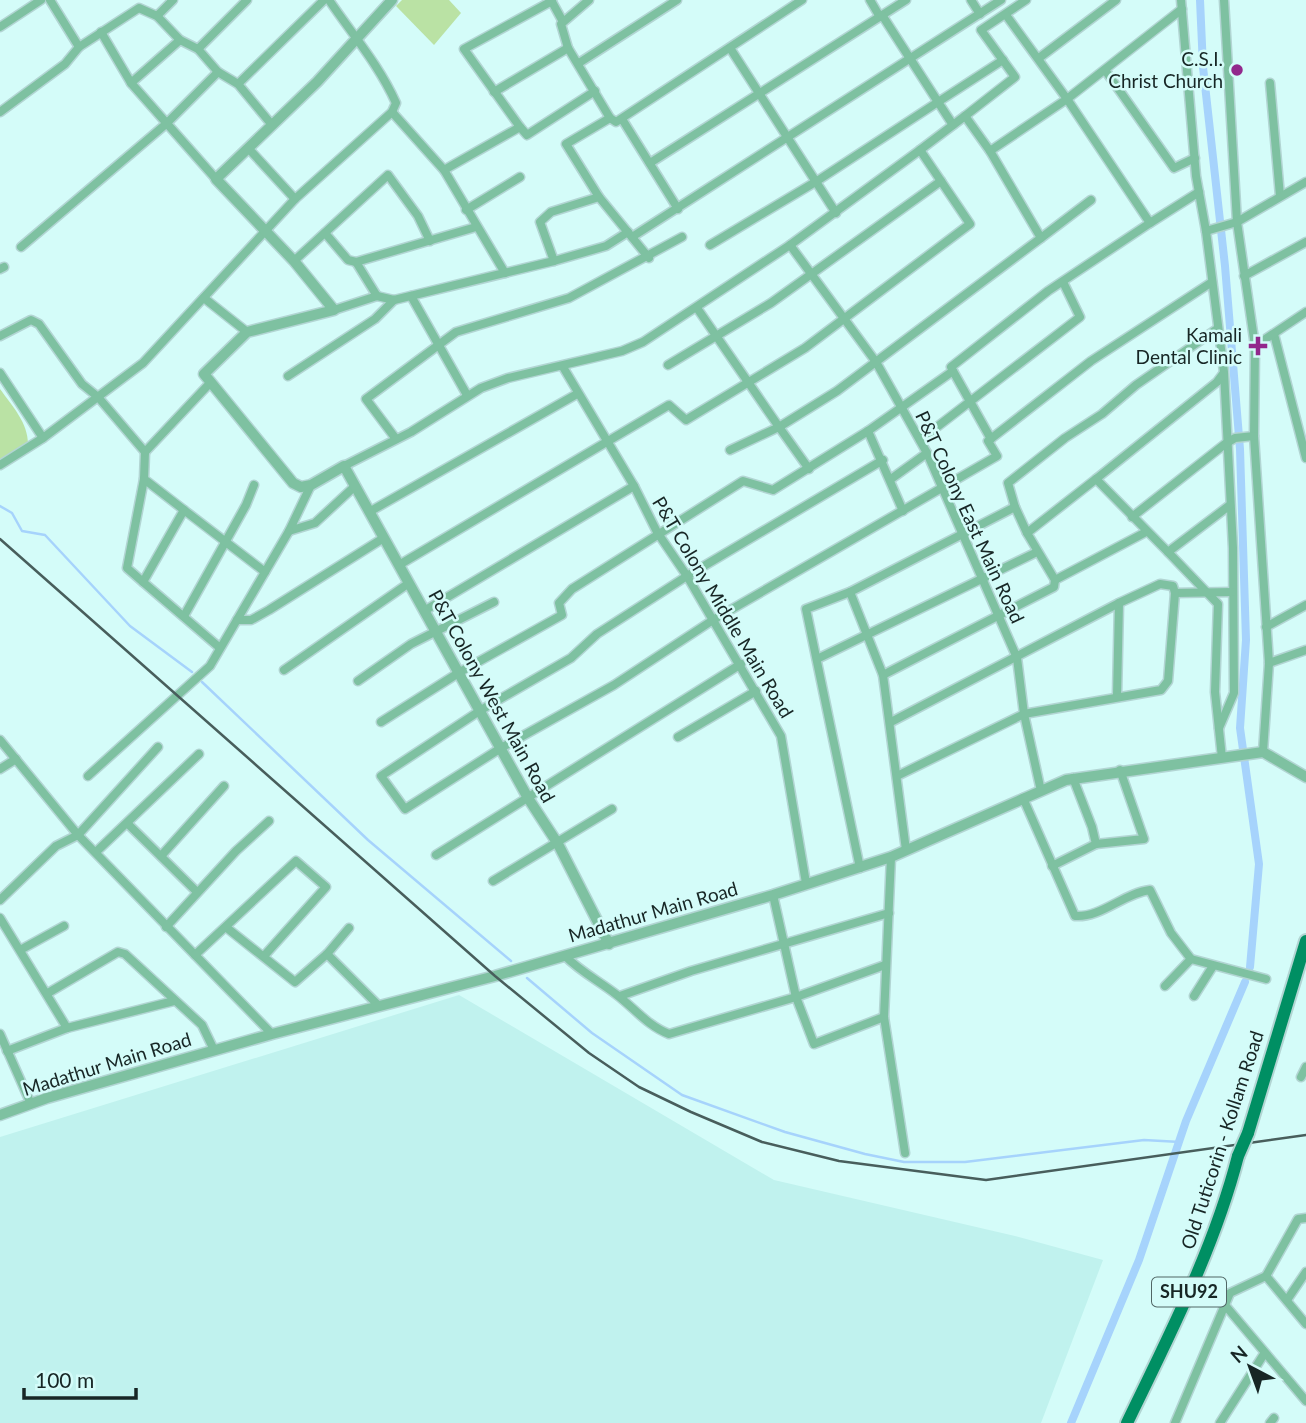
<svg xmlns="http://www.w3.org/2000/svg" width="1306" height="1423" font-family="Lato,sans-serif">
  <rect width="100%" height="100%" fill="#d4fcf9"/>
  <!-- built -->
  <path fill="#c0f2ee" d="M459 995 774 1180 1015 1236 1103 1260 1041 1423H0V1137Z"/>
  <!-- green -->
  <g fill="#bae2a4">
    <path d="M402 0H449L461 13 434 45 396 6Z"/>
    <path d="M0 389C13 407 28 423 28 444L0 460Z"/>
  </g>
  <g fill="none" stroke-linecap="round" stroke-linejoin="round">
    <!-- stream -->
    <g stroke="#a6d3fc" stroke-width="2.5">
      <path d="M0 506 12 513 22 531 45 535 130 626 192 672"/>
      <path d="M202 682 368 840 511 961"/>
      <path d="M527 978 592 1033 682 1095 785 1132 865 1154 904 1162H965L1144 1140 1180 1142"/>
    </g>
    <!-- canal -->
    <g stroke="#a6d3fc" stroke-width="8">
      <path d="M1200 0 1203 67 1225 266 1240 449 1246 640 1240 728 1259 864 1250 967"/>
      <path d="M1071 1423 1139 1260 1186 1121 1245 982"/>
    </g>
    <!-- minor casing -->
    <g stroke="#b2d5d3" stroke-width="11">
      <g id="minor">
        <path d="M50 0 79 47"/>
        <path d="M551 0 562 20"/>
        <path d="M589 0 561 24 568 48 610 118 616 122 802 0"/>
        <path d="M870 0 880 17"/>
        <path d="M971 0 980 14"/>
        <path d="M1181 0 1196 176 1206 231 1224 372 1233 548 1234 693 1219 728"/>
        <path d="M1224 0 1237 222 1255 346 1254 436 1269 663 1263 752"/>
        <path d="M157 16 173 0"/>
        <path d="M0 27 41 0"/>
        <path d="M101 32 131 83"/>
        <path d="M180 40 131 83 216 179"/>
        <path d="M730 48 836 213"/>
        <path d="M198 49 247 0"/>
        <path d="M1039 58 1116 0"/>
        <path d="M579 63 677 0"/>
        <path d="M1105 70 1174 168 1195 158"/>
        <path d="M1270 83 1280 196"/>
        <path d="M238 84 324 0"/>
        <path d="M494 92 568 48"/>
        <path d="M0 112 65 64 79 47 139 8 157 16 180 40 198 49 218 72 238 84 272 125"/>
        <path d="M392 112 444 170 520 127 464 49 552 1"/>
        <path d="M965 116 1015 77 981 30 1026 0"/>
        <path d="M610 118 566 144 599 197 649 258"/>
        <path d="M622 119 678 209"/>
        <path d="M953 125 938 102 1003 60"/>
        <path d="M520 127 527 135 595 91"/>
        <path d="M248 148 295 199"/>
        <path d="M990 151 1067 99 1006 15"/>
        <path d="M650 163 906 0"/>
        <path d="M444 170 505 273"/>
        <path d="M466 210 520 177"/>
        <path d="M1150 223 1199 192"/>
        <path d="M1206 231 1237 222 1306 182"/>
        <path d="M325 233 348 260 356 262"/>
        <path d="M632 237 1001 0"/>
        <path d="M1041 238 1091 200"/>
        <path d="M710 245 817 181 938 102 882 15"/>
        <path d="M790 245 876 362 927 453 1017 658 1024 714 1041 791"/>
        <path d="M21 247 166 124 218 72"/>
        <path d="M294 261 388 175 418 216 430 241"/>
        <path d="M554 261 540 222 551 212 599 197"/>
        <path d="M0 269 4 267"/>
        <path d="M1244 276 1306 242"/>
        <path d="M377 296 356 262 476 227"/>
        <path d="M411 296 467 395"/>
        <path d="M204 298 247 332"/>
        <path d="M697 308 779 427 837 391 1041 238 990 151 965 116 920 150"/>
        <path d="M334 310 377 296 394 300 554 261 606 246 628 232"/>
        <path d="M1274 334 1306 458"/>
        <path d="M0 336 31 320 39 324 82 384 98 397 145 452 144 479 184 510"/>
        <path d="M1255 346 1306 312"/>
        <path d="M668 365 771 303 941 181"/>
        <path d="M563 367 634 486 657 532 687 576 781 736 806 883"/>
        <path d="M953 371 991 439"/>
        <path d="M0 373 43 438"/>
        <path d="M288 376 375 319 394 300"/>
        <path d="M868 431 903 511"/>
        <path d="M396 439 366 399 456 332 569 298 682 237"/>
        <path d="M920 440 1080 317 1063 282"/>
        <path d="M730 450 779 427 809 469"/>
        <path d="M145 452 211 382"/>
        <path d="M883 460 687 576 597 634 571 658 481 710 381 776 405 809 501 748 614 685 713 620 997 456 988 441 1091 361 1212 282"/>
        <path d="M0 465 43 438 143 363 295 199 392 112 396 103C379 65 352 34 329 0"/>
        <path d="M344 466 411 432 481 388 508 378 622 351 643 342 790 245 920 150 970 224 805 348 686 420 669 405 399 565"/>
        <path d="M891 479 927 453"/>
        <path d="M1096 479 1217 382 1223 374"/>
        <path d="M311 485 289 531 315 523 354 487"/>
        <path d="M1015 507 1008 483 1065 438 1102 414 1136 385 1217 329"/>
        <path d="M369 512 577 394"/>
        <path d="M1132 517 1225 444 1235 438 1254 436"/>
        <path d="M1168 552 1218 604 1215 692 1222 758"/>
        <path d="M1055 580 1146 532"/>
        <path d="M143 582 127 568 144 479"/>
        <path d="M850 592 883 675 906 850"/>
        <path d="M1175 593 1232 592"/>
        <path d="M424 611 634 486"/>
        <path d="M184 616 246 505 254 485"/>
        <path d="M237 620H251L269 610 382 539"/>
        <path d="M1266 627 1306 605"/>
        <path d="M220 648 143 582 184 510 265 572"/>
        <path d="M817 659 1037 552"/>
        <path d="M1269 663 1306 650"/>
        <path d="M284 670 409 583"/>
        <path d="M883 675 1054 587 1055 580 1027 533 1096 479 1168 552 1230 505"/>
        <path d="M358 681 411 644 494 602"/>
        <path d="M1117 696 1119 603"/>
        <path d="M381 722 460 672 562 615 559 603 572 589 743 481 773 490 868 431 953 371 951 367 1048 291 1150 223 1067 99 1182 9"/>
        <path d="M891 722 1119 603 1160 584 1173 586 1175 593 1168 681 1161 690 1024 714 899 775"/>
        <path d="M678 737 756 691"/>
        <path d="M0 740 78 835 272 1034"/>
        <path d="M0 769 16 759"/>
        <path d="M88 776 210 666 289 531"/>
        <path d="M1023 798 1075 916C1101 918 1124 893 1150 890L1171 933 1191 959 1266 979"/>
        <path d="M128 824 197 892"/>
        <path d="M1096 844 1144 839 1120 770"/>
        <path d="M96 852 199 754"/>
        <path d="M436 855 741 664"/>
        <path d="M161 856 224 786"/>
        <path d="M891 857 884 1017 905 1153"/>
        <path d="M1052 866 1096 844 1092 827 1073 778"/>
        <path d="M860 868 806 609 850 592 1015 507 1027 533"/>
        <path d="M493 881 612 809"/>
        <path d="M773 895 796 997 814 1044 884 1017"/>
        <path d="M0 900 56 846 78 835 158 747"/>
        <path d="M0 918 67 1028"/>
        <path d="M166 927 236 851 269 821"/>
        <path d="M227 928 295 982 327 954 349 928"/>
        <path d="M22 949 64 926"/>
        <path d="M327 954 378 1005"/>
        <path d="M195 955 296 861 326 887 264 956"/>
        <path d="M565 956C581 972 599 981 617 995 634 1008 648 1026 669 1034L796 997 885 965"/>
        <path d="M1165 986 1191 959"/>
        <path d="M48 993 118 952 125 954 202 1025 214 1050"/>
        <path d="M620 996 691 971 889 913"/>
        <path d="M1194 996 1213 966"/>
        <path d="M0 1034 31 1104"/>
        <path d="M7 1051 67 1028 174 1001"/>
        <path d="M1301 1077 1306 1067"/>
        <path d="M1266 1276 1306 1324"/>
        <path d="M1287 1300 1306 1272"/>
        <path d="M1224 1304 1306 1401"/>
        <path d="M1175 1423 1230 1293 1266 1276 1298 1219 1306 1218"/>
        <path d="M1220 1423 1264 1354"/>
        <path d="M1270 1423 1274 1418"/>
      </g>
    </g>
    <!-- tertiary casing -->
    <g stroke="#b2d5d3" stroke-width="13">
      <g id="tertiary">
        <path d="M392 0 317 82 216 179 294 261 334 310 247 332 204 374 293 483 301 487 311 485 344 466 528 798 558 844 609 944"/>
        <path d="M0 1115 47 1098 272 1034 495 976 773 895 891 857 1066 780 1263 752 1306 777"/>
      </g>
    </g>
    <!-- primary casing -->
    <g stroke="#b2d5d3" stroke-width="16">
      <g id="primary">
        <path d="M1248 1133 1306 941"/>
        <path d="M1127 1423C1169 1336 1214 1249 1238 1156"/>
      </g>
    </g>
    <!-- minor -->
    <use href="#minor" stroke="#7ec1a1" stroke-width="8"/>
    <!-- tertiary -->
    <use href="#tertiary" stroke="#7ec1a1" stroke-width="10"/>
    <!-- primary -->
    <use href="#primary" stroke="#008f63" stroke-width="12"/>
    <!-- rail -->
    <path stroke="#485e5c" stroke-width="2.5" d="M0 539 495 976 589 1053 639 1087 691 1112 762 1142 839 1161 986 1180 1306 1135"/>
    <!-- primary-bridge casing -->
    <g stroke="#b2d5d3" stroke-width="16" stroke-linecap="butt">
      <path id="primary-bridge" d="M1238 1156 1248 1133"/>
    </g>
    <!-- primary-bridge -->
    <use href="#primary-bridge" stroke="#008f63" stroke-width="12"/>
  </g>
  <!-- markers -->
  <g fill="#92288c" stroke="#d4fcf9" stroke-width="2.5">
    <circle cx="1237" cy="70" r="7"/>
    <path d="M1254.5 335.5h7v7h7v7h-7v7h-7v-7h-7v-7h7z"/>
  </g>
  <g text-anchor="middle" stroke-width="5" stroke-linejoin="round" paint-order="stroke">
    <!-- shield labels -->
    <rect fill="#d4fcf9" stroke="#506665" stroke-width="2" x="1152" y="1277.5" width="74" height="29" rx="5"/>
    <g font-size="18" font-weight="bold" fill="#172625">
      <text x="1189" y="1298">SHU92</text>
    </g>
    <!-- poi labels -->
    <g font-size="19" fill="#172625" stroke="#d4fcf9" text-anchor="end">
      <text x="1223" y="66">C.S.I.<tspan x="1223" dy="22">Christ Church</tspan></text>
      <text x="1242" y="342">Kamali<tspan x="1242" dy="22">Dental Clinic</tspan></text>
    </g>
    <!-- street labels -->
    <g font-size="19" fill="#172625" stroke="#d4fcf9">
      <text transform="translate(970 517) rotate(65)" y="7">P&amp;T Colony East Main Road</text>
      <text transform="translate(723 607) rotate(59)" y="7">P&amp;T Colony Middle Main Road</text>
      <text transform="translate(492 696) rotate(61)" y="7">P&amp;T Colony West Main Road</text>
      <text transform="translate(653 912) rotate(-16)" y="7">Madathur Main Road</text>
      <text transform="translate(107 1064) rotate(-17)" y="7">Madathur Main Road</text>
      <text transform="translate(1222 1140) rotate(-72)" y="7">Old Tuticorin - Kollam Road</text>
    </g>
  </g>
  <!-- north arrow -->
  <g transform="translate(1250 1367) rotate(319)" stroke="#d4fcf9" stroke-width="5" paint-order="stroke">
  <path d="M0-5L12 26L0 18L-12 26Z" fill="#172625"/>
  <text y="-10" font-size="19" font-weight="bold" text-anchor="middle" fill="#172625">N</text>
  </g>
  <!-- scale -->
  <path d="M24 1388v10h112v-10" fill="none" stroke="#172625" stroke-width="3.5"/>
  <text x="35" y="1388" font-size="21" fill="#172625" stroke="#d4fcf9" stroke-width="5" paint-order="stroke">100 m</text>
</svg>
